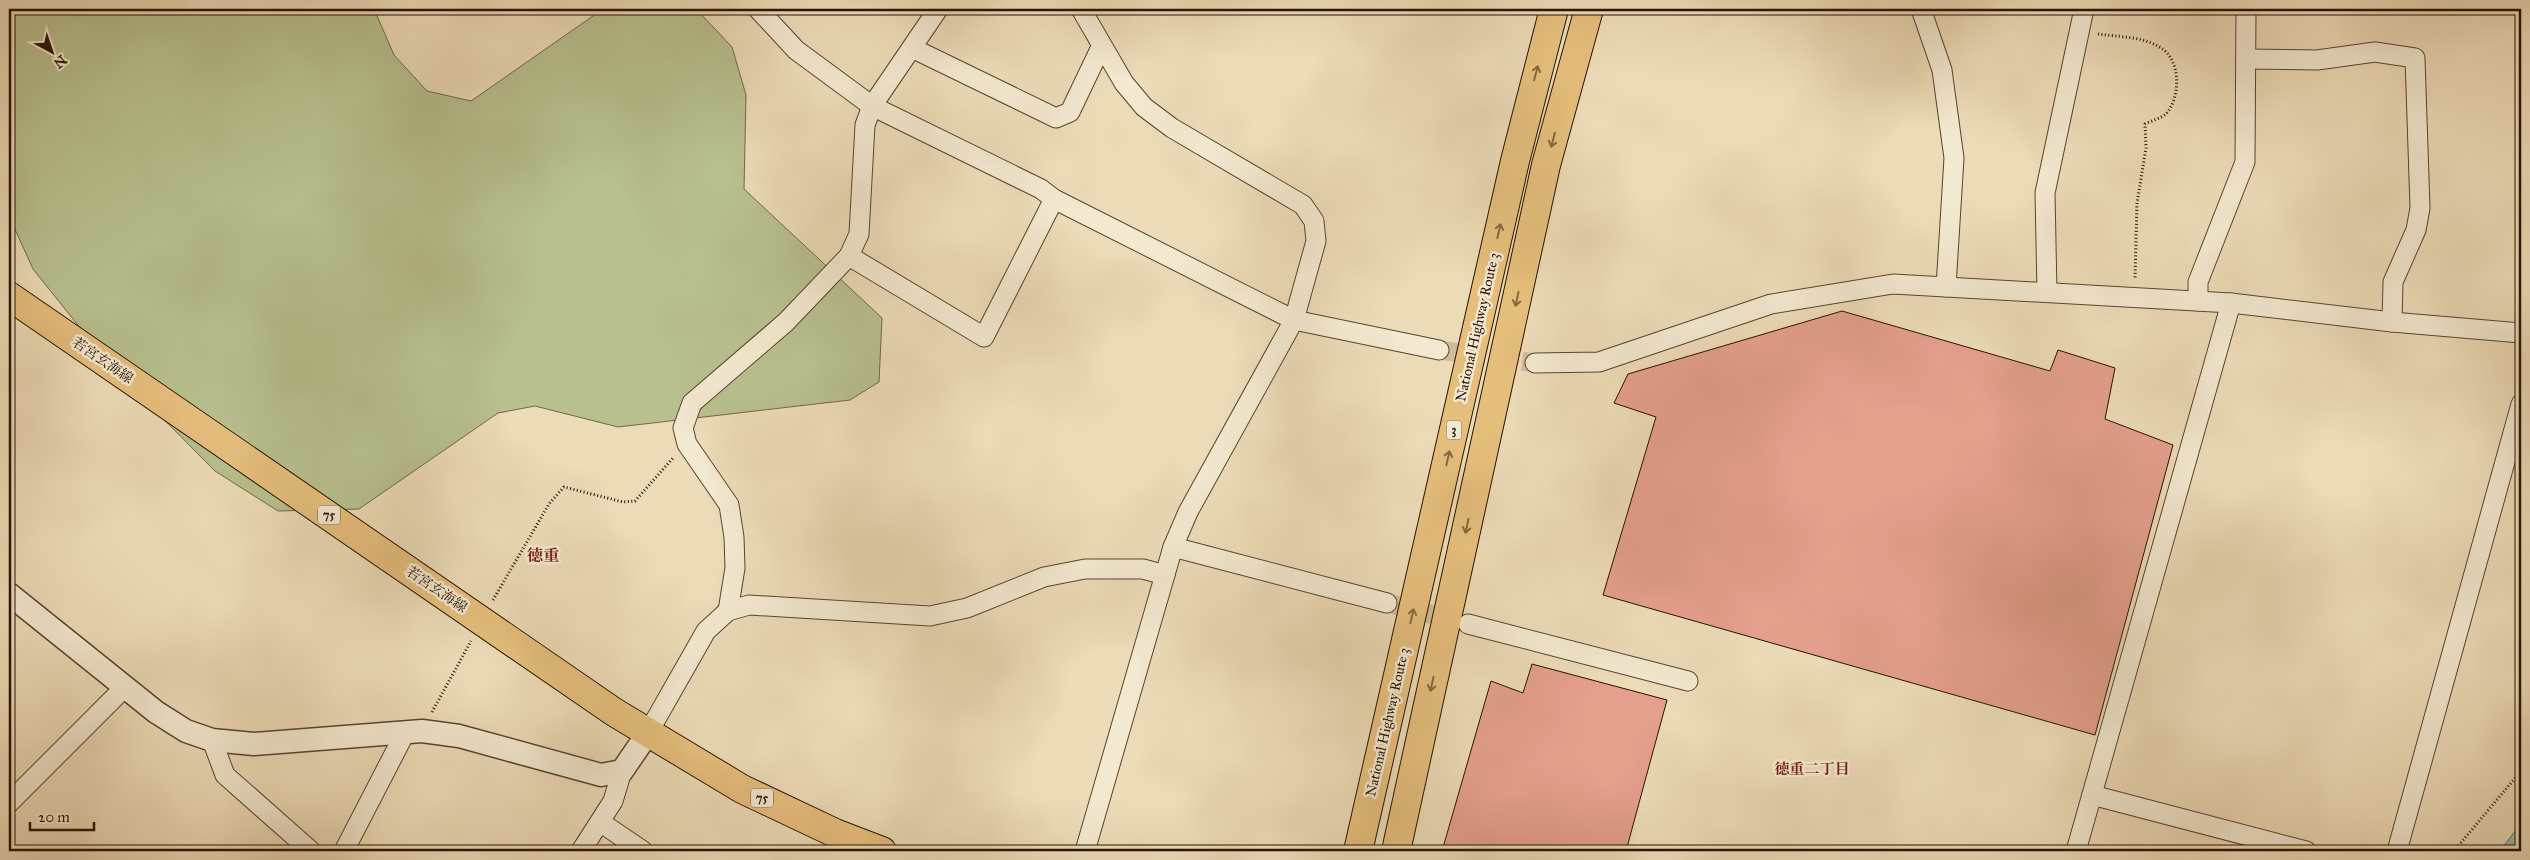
<svg xmlns="http://www.w3.org/2000/svg" width="2530" height="860" font-family="'IM FELL Great Primer','Noto Serif JP',serif">
  <rect width="100%" height="100%" fill="#ecdbb7"/>
  <filter id="stains"><feTurbulence type="fractalNoise" baseFrequency=".004" numOctaves="4"/><feColorMatrix values="0 0 0 0 .2 0 0 0 0 .09 0 0 0 0 .02 0 0 0 .5 -.17"/></filter>
  <radialGradient id="worn" r=".72"><stop offset=".6" stop-color="#630" stop-opacity="0"/><stop offset="1" stop-color="#630" stop-opacity=".3"/></radialGradient>
  <!-- green -->
  <path fill="#b8c08e" stroke="#6f6947" d="M9 9H374L394 55 427 91 471 101 603 9H696L732 47 746 95 744 189 882 318 879 382 850 400 618 427 535 406 498 413 359 509 278 511 215 471 109 364 33 269 9 216Z"/>
  <!-- water -->
  <path fill="#99bbb1" stroke="#6b776a" d="M2521 823V851H2500Z"/>
  <!-- building -->
  <g fill="#e49f8d" stroke="#261200">
    <path d="M1842 311 2050 371 2058 350 2115 368 2105 419 2173 445 2095 735 1603 595 1656 417 1614 403 1628 374Z"/>
    <path d="M1532 664 1667 700 1626 851H1442L1491 681 1523 693Z"/>
  </g>
  <g fill="none" stroke-linecap="round" stroke-linejoin="round">
    <!-- minor-tunnel -->
    <g stroke="#cebd9c" stroke-width="19" stroke-dasharray="19 9" stroke-linecap="butt">
      <path d="M1439 350 1535 363"/>
      <path d="M1387 603 1458 621"/>
    </g>
    <!-- minor casing -->
    <g stroke="#58442e" stroke-width="21">
      <g id="minor">
        <path d="M758 9 796 50 872 106 1041 189 1054 199 1294 320 1439 350"/>
        <path d="M938 9 872 106 865 125 859 234 849 256 984 337 1054 199"/>
        <path d="M1081 9 1124 83 1144 107 1172 128 1303 205 1314 221 1316 241 1294 320 1188 512 1173 547 1085 851"/>
        <path d="M1921 9 1942 70 1954 158 1946 287"/>
        <path d="M912 48 1056 118 1070 112 1101 47"/>
        <path d="M2246 59 2317 60 2375 52 2415 58 2420 208 2416 230 2393 282 2392 322"/>
        <path d="M2047 292 2045 193 2084 9"/>
        <path d="M2198 301V282L2245 162 2246 9"/>
        <path d="M1535 363 1599 362 1771 304 1893 284 2231 303 2392 322 2521 333"/>
        <path d="M1173 547 1387 603"/>
        <path d="M728 611 735 568 734 537 729 505 687 444 683 428 692 403 786 322 849 256"/>
        <path d="M1468 624 1688 681"/>
        <path d="M648 733 706 631 728 611 749 605 930 616 967 608 1044 577 1085 569H1143L1165 575"/>
        <path d="M212 740 225 775 311 851"/>
        <path d="M2092 795 2306 851"/>
        <path d="M9 803 124 688"/>
        <path d="M600 822 643 851"/>
        <path d="M344 851 406 731"/>
        <path d="M581 851 613 801 622 771"/>
        <path d="M2076 851 2231 303"/>
        <path d="M2397 851 2521 404"/>
      </g>
    </g>
    <!-- tertiary casing -->
    <g stroke="#58442e" stroke-width="25">
      <path id="tertiary" d="M9 594 156 712 186 731 212 740 254 744 422 731 459 736 601 775 622 771 648 733"/>
    </g>
    <!-- primary casing -->
    <g stroke="#261200" stroke-width="30">
      <path id="primary" d="M9 296 614 712 742 789 835 833 882 851"/>
    </g>
    <!-- trunk casing -->
    <g stroke="#261200" stroke-width="30">
      <g id="trunk">
        <path d="M1358 851 1515 161 1554 9"/>
        <path d="M1396 851 1546 165 1589 9"/>
      </g>
    </g>
    <!-- path -->
    <g stroke="#261200" stroke-width="3" stroke-dasharray="1 2.5" stroke-linecap="butt">
      <path d="M2098 34C2118 37 2143 36 2161 48 2181 60 2181 97 2166 114 2161 118 2151 121 2145 124L2146 148 2137 203 2135 279"/>
      <path d="M493 600 549 504 564 487 623 502 635 501 673 458"/>
      <path d="M432 712 471 641"/>
      <path d="M2454 851 2521 771"/>
    </g>
    <!-- minor -->
    <use href="#minor" stroke="#f3e8d0" stroke-width="19"/>
    <!-- tertiary -->
    <use href="#tertiary" stroke="#f3e8d0" stroke-width="22"/>
    <!-- primary -->
    <use href="#primary" stroke="#e6be7c" stroke-width="28"/>
    <!-- trunk -->
    <use href="#trunk" stroke="#e6be7c" stroke-width="28"/>
  </g>
  <!-- one-way arrows -->
  <defs><path id="oneway-shaft" d="M-6 0H5M1.5-3L5.5 0L1.5 3" fill="none" stroke-width="1.6" stroke-linecap="round" stroke-linejoin="round" transform="scale(1.25)"/></defs>
  <g stroke="#86683e">
    <use href="#oneway-shaft" transform="translate(1536 73) rotate(-75)"/>
    <use href="#oneway-shaft" transform="translate(1553 140) rotate(105)"/>
    <use href="#oneway-shaft" transform="translate(1499 231) rotate(-77)"/>
    <use href="#oneway-shaft" transform="translate(1517 299) rotate(102)"/>
    <use href="#oneway-shaft" transform="translate(1448 458) rotate(-77)"/>
    <use href="#oneway-shaft" transform="translate(1467 526) rotate(102)"/>
    <use href="#oneway-shaft" transform="translate(1412 616) rotate(-77)"/>
    <use href="#oneway-shaft" transform="translate(1432 684) rotate(102)"/>
  </g>
  <g text-anchor="middle" stroke-width="5" stroke-linejoin="round" paint-order="stroke">
    <!-- shield labels -->
    <g fill="#f3e8d0" stroke="#64523e" stroke-width="1">
      <rect x="1446.5" y="420.5" width="15" height="19" rx="4"/>
      <rect x="318" y="505.5" width="22" height="19" rx="4"/>
      <rect x="751" y="788.5" width="22" height="19" rx="4"/>
    </g>
    <g font-size="12" font-weight="bold" fill="#261200">
      <text x="1454" y="434">3</text>
      <text x="329" y="519">75</text>
      <text x="762" y="802">75</text>
    </g>
    <!-- street labels -->
    <g font-size="14" fill="#261200" stroke="#f3e8d0">
      <text transform="translate(1477 327) rotate(-77)" y="5">National Highway Route 3</text>
      <text transform="translate(103 360) rotate(34)" y="5">若宮玄海線</text>
      <text transform="translate(437 589) rotate(34)" y="5">若宮玄海線</text>
      <text transform="translate(1387 722) rotate(-77)" y="5">National Highway Route 3</text>
    </g>
    <!-- neighbourhood labels -->
    <g font-size="15" font-weight="bold" fill="#7a1f14" stroke="#f3e8d0">
      <text x="1812" y="774">徳重二丁目</text>
    </g>
    <!-- quarter labels -->
    <g font-size="16" font-weight="bold" fill="#7a1f14" stroke="#f3e8d0">
      <text x="543" y="561">徳重</text>
    </g>
  </g>
  <!-- margin -->
  <rect width="2530" height="860" fill="none" stroke="#ecdbb7" stroke-width="30"/>
  <rect x="10" y="10" width="2510" height="840" fill="none" stroke="#261200" stroke-width="2.5"/>
  <rect x="15" y="15" width="2500" height="830" fill="none" stroke="#261200"/>
  <!-- north arrow -->
  <g transform="translate(52 52) rotate(140)" stroke="#f3e8d0" stroke-width="4" paint-order="stroke">
  <path d="M0-4L9 19L0 12L-9 19Z" fill="#261200"/>
  <text y="-8" font-size="14" font-weight="bold" text-anchor="middle" fill="#261200">N</text>
  </g>
  <!-- scale -->
  <path d="M30 822v8h64v-8" fill="none" stroke="#261200" stroke-width="2.5"/>
  <text x="38" y="822" font-size="15" fill="#261200" stroke="#f3e8d0" stroke-width="4" paint-order="stroke">20 m</text>
  <rect width="100%" height="100%" filter="url(#stains)"/>
  <rect width="100%" height="100%" fill="url(#worn)"/>
</svg>
